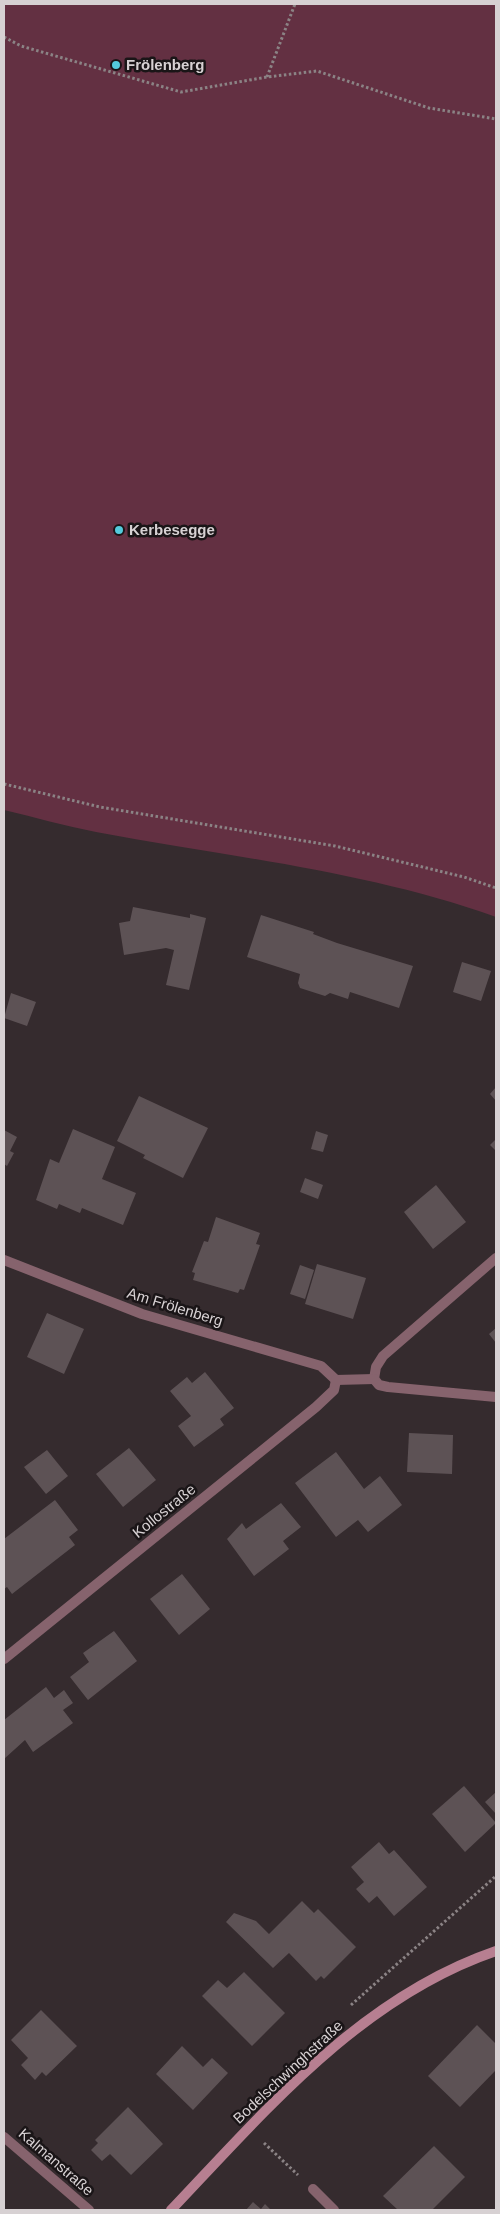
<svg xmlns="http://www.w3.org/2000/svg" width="500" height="2214" font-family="Arial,sans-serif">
  <rect width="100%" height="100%" fill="#352b2e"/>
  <!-- green -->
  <path fill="#633042" d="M4 4H496V917C367 871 230 857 96 832 65 826 34 817 4 810Z"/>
  <!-- building -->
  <g fill="#5d5255">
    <path d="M133 907 190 918V914L206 918 189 990 166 985 174 950 166 948 124 955 119 923 130 921Z"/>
    <path d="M261 915 314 932 313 934 337 943 413 966 399 1008 350 992 348 999 330 993 325 996 300 988 298 983 300 974 247 957Z"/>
    <path d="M462 962 491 971 481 1001 453 992Z"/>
    <path d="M11 993 36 1002 27 1026 4 1018Z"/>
    <path d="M496 1087V1101L490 1094Z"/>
    <path d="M139 1096 208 1128 183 1178 143 1158 145 1155 117 1141Z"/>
    <path d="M73 1129 115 1147 102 1179 136 1193 123 1225 82 1208 80 1213 59 1204 57 1209 36 1200 50 1159 59 1163Z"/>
    <path d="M4 1130 17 1137 10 1151 14 1153 7 1166 4 1164Z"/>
    <path d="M316 1131 328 1135 323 1152 311 1149Z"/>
    <path d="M496 1139V1151L490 1145Z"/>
    <path d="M305 1178 323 1185 318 1199 300 1192Z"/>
    <path d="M436 1185 466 1222 433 1249 404 1212Z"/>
    <path d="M216 1217 260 1233 256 1244 260 1245 244 1290 240 1289 238 1293 193 1280 195 1273 192 1272 204 1241 208 1242Z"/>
    <path d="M317 1264 366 1278 353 1319 305 1304Z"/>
    <path d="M300 1265 314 1270 305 1299 290 1294Z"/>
    <path d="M47 1313 84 1329 64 1374 27 1357Z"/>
    <path d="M496 1328V1343L489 1334Z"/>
    <path d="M205 1372 234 1408 220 1419 224 1425 194 1447 178 1426 191 1416 170 1391 187 1377 192 1383Z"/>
    <path d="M409 1433 453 1435 452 1474 407 1472Z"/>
    <path d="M129 1448 156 1480 123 1507 96 1474Z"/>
    <path d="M47 1450 68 1476 46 1494 24 1467Z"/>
    <path d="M336 1452 364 1489 380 1476 402 1505 368 1532 358 1520 336 1537 295 1483Z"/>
    <path d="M55 1500 78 1530 69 1537 75 1545 12 1594 7 1587 4 1589V1539Z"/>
    <path d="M281 1503 301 1527 283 1541 289 1549 254 1576 227 1539 242 1523 246 1529Z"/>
    <path d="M182 1574 210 1609 179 1635 150 1599Z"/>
    <path d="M114 1631 137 1661 88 1700 70 1677 89 1662 83 1653Z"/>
    <path d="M46 1687 54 1698 64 1690 73 1703 63 1710 73 1723 33 1752 25 1740 4 1759V1720Z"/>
    <path d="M464 1786 496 1823 465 1852 432 1814Z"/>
    <path d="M496 1792V1814L485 1802Z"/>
    <path d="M379 1842 389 1854 394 1850 427 1887 394 1916 377 1896 369 1903 356 1889 364 1882 351 1867Z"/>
    <path d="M302 1901 314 1913 318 1909 356 1947 324 1979 321 1976 316 1981 289 1953 273 1968 226 1922 234 1913 256 1921 269 1934Z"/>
    <path d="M244 1972 285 2013 252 2046 202 1996 218 1980 227 1988Z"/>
    <path d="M41 2010 77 2046 46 2076 42 2072 35 2080 21 2065 28 2058 11 2040Z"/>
    <path d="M477 2025 496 2044V2070L460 2107 428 2076Z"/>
    <path d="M182 2046 203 2067 212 2058 228 2073 193 2110 156 2074Z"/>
    <path d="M128 2107 163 2144 131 2175 110 2154 102 2161 91 2150 98 2143 95 2140Z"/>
    <path d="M434 2146 465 2177 432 2210H398L383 2196Z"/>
    <path d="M253 2202 261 2209 265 2204 271 2210H246Z"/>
  </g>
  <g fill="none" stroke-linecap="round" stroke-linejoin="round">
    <!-- path -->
    <g stroke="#8b8385" stroke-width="3" stroke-dasharray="2.5 2.5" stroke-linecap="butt">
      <path d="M4 37 21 46 181 92 267 77 317 71 429 108 496 119"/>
      <path d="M267 77 295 4"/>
      <path d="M4 784 100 807 335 846 464 877 496 888"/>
      <path d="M351 2005 496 1876"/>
      <path d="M264 2143 298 2175"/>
    </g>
    <!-- street -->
    <g stroke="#86636d" stroke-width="10">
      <path d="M4 1260 142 1314 321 1366 336 1380"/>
      <path d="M374 1379 376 1367 383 1356 496 1258"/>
      <path d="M374 1379 379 1385 388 1387 496 1397"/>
      <path d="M336 1380 374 1379"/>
      <path d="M4 1659 316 1407 334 1390 336 1380"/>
      <path d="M4 2137 89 2210"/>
      <path d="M313 2189 334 2210"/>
    </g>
    <!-- secondary -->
    <path stroke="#b77f91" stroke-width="10" d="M171 2210C266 2110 361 1997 496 1951"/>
  </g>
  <!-- markers -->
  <g fill="#53cadc" stroke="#1a1517" stroke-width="2">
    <circle cx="116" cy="65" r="5"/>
    <circle cx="119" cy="530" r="5"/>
  </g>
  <g text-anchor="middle" stroke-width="5" stroke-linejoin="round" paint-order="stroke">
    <!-- poi labels -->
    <g font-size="15" font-weight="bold" fill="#d7d1d3" stroke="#1a1517" text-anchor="start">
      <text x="126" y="70">Frölenberg</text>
      <text x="129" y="535">Kerbesegge</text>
    </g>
    <!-- street labels -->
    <g font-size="15" fill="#d7d1d3" stroke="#1a1517">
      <text transform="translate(175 1307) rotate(17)" y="5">Am Frölenberg</text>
      <text transform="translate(164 1511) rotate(-39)" y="5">Kollostraße</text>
      <text transform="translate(288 2072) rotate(-43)" y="5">Bodelschwinghstraße</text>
      <text transform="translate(56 2162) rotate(41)" y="5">Kalmanstraße</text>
    </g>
  </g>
  <!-- border -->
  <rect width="500" height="2214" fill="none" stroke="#d7d1d3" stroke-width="10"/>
</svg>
